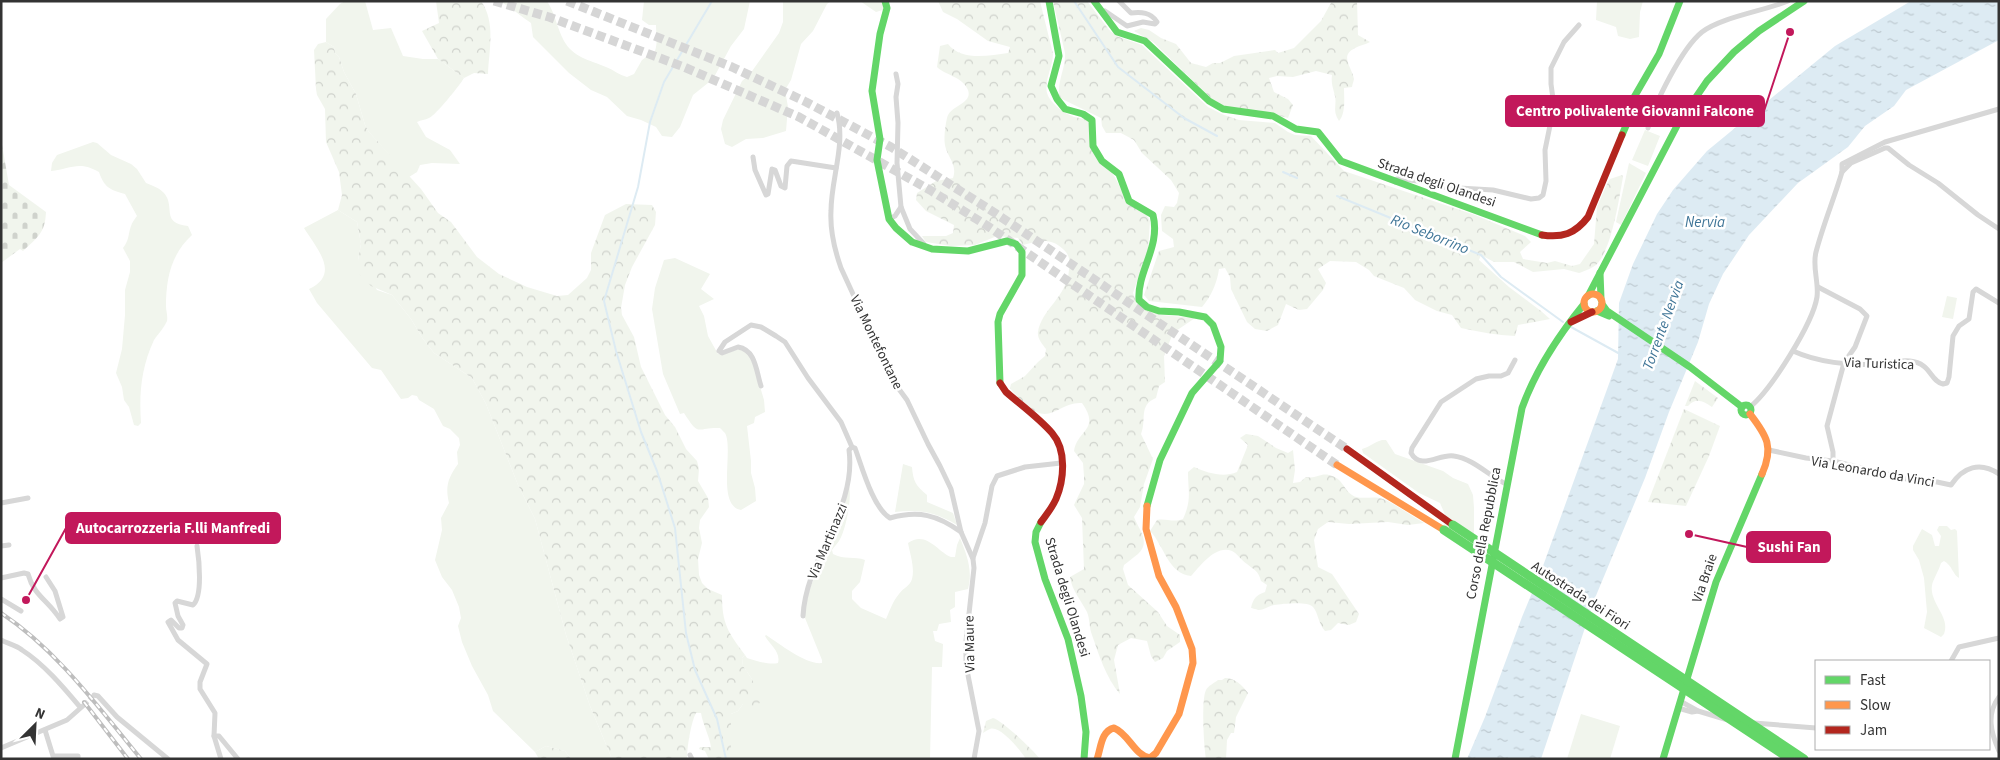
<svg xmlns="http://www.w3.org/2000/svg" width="2000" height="760" font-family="'Source Sans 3',sans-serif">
  <defs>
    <pattern id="forest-crowns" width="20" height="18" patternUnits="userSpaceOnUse" patternTransform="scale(1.25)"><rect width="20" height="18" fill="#f1f5ed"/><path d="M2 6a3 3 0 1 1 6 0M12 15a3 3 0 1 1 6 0" fill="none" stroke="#cfd2cc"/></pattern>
    <pattern id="cemetery-stones" width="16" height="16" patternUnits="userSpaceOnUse" patternTransform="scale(1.25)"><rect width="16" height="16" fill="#f1f5ed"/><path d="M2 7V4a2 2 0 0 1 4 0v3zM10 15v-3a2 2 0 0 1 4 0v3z" fill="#cfd2cc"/></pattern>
    <pattern id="water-ripples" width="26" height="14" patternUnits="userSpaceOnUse" patternTransform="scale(1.25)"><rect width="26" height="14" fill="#ddebf3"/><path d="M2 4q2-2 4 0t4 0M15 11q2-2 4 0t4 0" fill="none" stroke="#becad1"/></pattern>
  </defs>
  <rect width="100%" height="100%" fill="#fff"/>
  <!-- green -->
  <g fill="#f1f5ed">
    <path d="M345 1H365L373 30 391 28 403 56 423 59H438L464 78C459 86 436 115 429 118 425 120 421 120 417 122L426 137 450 150 460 164 432 163 420 165 417 172 409 177 369 132 365 125 356 94 344 72 339 57 335 53 334 47 326 42V19L340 4Z"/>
    <path d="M498 1H547C555 13 557 28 564 41 573 57 589 60 606 67 614 70 619 75 627 77L634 74 642 60 655 51C658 42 656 34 656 25H649L642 20 644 1H750L744 29 731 46 713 79 693 95 680 127 672 137 662 136 656 127 641 120 627 116 607 97 591 90 569 73 533 37 531 23C520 16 509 5 498 1Z"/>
    <path d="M783 1H831L827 4 813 31 801 44 791 80 785 90 788 107 786 131 763 138 746 139 732 147 725 144 721 129 723 120 742 81 750 74 779 33 783 22Z"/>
    <path d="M860 1H882L886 9 876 12Z"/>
    <path d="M1597 1H1643L1640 12 1639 37 1630 39 1618 36 1616 27 1596 20Z"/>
    <path d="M1645 130 1660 136 1648 166 1632 160Z"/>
    <path d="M93 142 97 143 111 155 131 164 137 169 146 183C153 186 158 187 164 193 176 207 160 223 188 226L192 235C171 254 166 279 166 306 166 311 168 316 167 321 164 328 158 334 154 340 141 368 139 394 141 423L138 426 134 425 129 407 124 400 122 387 116 373 122 349 125 315V290L130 272V261L123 248C132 237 126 229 137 216L125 194C110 190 104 187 99 172 79 160 70 169 51 171L52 163 57 155Z"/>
    <path d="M1629 163 1646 173 1621 225 1616 222Z"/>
    <path d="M338 210 357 222 361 244 358 260 377 290 392 295 411 319 423 339 434 353 472 378 486 404 518 485 535 519 566 635 590 706 612 759H571L565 751 546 746 535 752 493 711 488 695 472 666 462 642 458 626 461 618 459 607 452 590 442 577 435 560 442 530 441 518 449 503C445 486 448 478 458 464L457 452 460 445 459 438 450 429 443 426 434 409 419 400 417 396 412 395 408 398 401 399 381 370 372 368 317 303 309 289C341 274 317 249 304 228Z"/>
    <path d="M675 258 710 274 701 289 714 299 699 306 704 316 708 336 718 354 741 349 751 356 764 400 765 412 755 417 754 423 747 426 751 461V473L755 488 756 501 741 510C716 505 734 449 725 433 725 433 720 428 720 428 696 427 700 438 684 413L680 414 663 374 652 309 655 288 664 260Z"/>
    <path d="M1947 296 1957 298 1953 319 1942 317Z"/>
    <path d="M1382 440H1386L1395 454 1443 471 1453 478 1468 484 1473 495 1474 508V555L1440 533 1447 519 1440 503 1419 493 1363 453 1362 449C1370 447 1374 442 1382 440Z"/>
    <path d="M903 464 912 467C913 481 916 486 927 495V502L953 513 957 525C936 512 919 509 895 512Z"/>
    <path d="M849 486C852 498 846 530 839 541 837 544 834 547 832 550L833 554C844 560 855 556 865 560L860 582 852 591V599L861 608 886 619C890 610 893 601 899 594 903 588 910 586 912 579 915 568 910 554 908 543 926 530 938 552 951 557H955L957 545 960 538C967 555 973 571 968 589L955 592V607L950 610 951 622 939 624 937 631H933L935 641 943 644 942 667H932L930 759H731V714L738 711 743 704H749L752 679 743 666 742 658 745 655 747 658C756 661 769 665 778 663 781 652 770 645 765 636L766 635C780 644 806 665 822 663V660L805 618V608L810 588 845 504Z"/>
    <path d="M1939 526H1947L1951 530 1955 529 1957 531 1959 578C1953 575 1952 565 1944 561L1941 563C1939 570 1933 580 1932 585 1929 603 1951 617 1944 634L1941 637 1924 628 1927 612 1924 578 1919 560 1913 550V546L1922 529 1932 535 1935 546H1939L1941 536 1937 530Z"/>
    <path d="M1581 714 1620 726 1610 759H1567Z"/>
  </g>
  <!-- forest -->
  <g fill="url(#forest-crowns)">
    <path d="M436 1H481C496 22 489 50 488 74L474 73 464 78 438 59 422 31 439 23Z"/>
    <path d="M938 1H1040L1053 54C1053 67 1044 80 1047 93 1050 103 1062 112 1072 116 1076 118 1083 118 1087 120 1094 126 1091 139 1095 146 1105 164 1119 179 1125 200L1146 214 1150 221 1148 250 1133 293 1138 307 1161 315 1195 318 1173 333 1164 356 1165 382 1159 386 1156 398C1138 405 1147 420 1141 434L1153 459 1144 484 1140 507 1134 517C1139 530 1151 542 1138 554 1133 558 1129 561 1124 565L1123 569 1128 585 1158 612 1167 626 1180 635V642L1167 651 1163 658 1155 662 1151 656 1147 641 1131 638 1118 645 1114 660 1120 694C1106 678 1099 655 1092 635 1089 628 1090 619 1087 612 1081 600 1072 591 1070 577L1084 569 1082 518 1074 505 1084 484V476L1083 463 1074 451C1077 430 1101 430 1082 403 1059 401 1050 427 1027 405 1021 400 1015 395 1010 388L1011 384 1025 376 1038 362 1045 356 1046 349C1042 344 1037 338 1038 332 1041 310 1067 297 1069 270 1070 261 1070 255 1063 249 1050 237 1039 241 1023 245L1018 238 997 236 975 245 951 246 926 242 922 236H946L953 233 954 225 926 211 916 200 917 193 936 181 953 178C957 166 950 160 946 149 943 141 945 127 947 118 950 105 973 104 968 90 963 77 945 75 937 67L940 46 948 44C961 61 988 56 1008 53L1010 47 988 41 957 19 943 12Z"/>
    <path d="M1053 1H1087L1110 31 1119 37 1142 45 1208 107 1224 115 1239 120 1275 123 1288 132 1295 135 1311 136 1344 171 1475 215 1525 236 1531 242 1520 252 1523 259 1547 263 1555 261 1572 266 1580 264 1594 244 1597 207 1606 186 1610 179 1622 175 1623 177C1619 199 1612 248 1597 264 1593 268 1585 271 1579 273L1564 269 1533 272 1514 262H1494L1481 255 1479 260 1509 287 1541 311 1550 319 1518 325 1515 336C1497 335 1479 332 1461 328L1452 315 1437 311 1415 300 1404 288 1374 276 1369 270 1356 262 1330 261 1318 269 1326 283 1323 290 1307 309 1299 310 1286 304 1278 325 1267 331 1255 329 1247 322 1231 289 1230 277 1225 268 1219 269C1217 283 1211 297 1202 307L1149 301 1144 295 1159 251 1174 247 1173 239 1162 231 1161 215 1165 206 1174 207 1177 203 1179 193 1171 180 1142 153 1134 140 1121 133H1106L1102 126 1101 118 1060 98C1056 82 1066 69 1065 53Z"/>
    <path d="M1332 1H1357L1358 35 1370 42C1365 45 1360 45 1355 48 1339 56 1352 67 1354 79 1354 80 1352 86 1352 87L1344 88C1344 98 1346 113 1339 121 1332 110 1337 106 1335 96 1333 87 1331 84 1332 75L1316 71 1293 77 1277 76 1269 78 1274 92 1288 99 1293 105 1288 118 1258 110 1239 109 1224 106 1212 99 1153 42 1134 31 1141 28 1149 30 1161 38 1176 44 1191 63 1206 67 1213 63H1220L1234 56 1275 50 1278 53 1294 48 1321 21Z"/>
    <path d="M326 42 334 47 335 53 339 57 344 72 356 94 365 125 369 132 421 189 438 213 451 222 477 257 499 274 527 287 557 296 568 295 587 278 591 270V253L605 215 626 204 652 205 656 212 655 225 632 267 625 285 621 308 622 315 634 337 641 367 665 415 675 427 686 449 697 461 699 469 698 481 708 498 709 507 700 520 699 528 702 543 698 559 699 575 702 583 708 589 722 595C722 624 728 632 745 655L742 658 743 666 752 679 760 702 756 709 749 704H743L738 711 731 714V759H709L705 751 699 749 700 747H711C709 735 703 725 701 713H696C691 722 687 748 687 759H612L590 706 566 635 535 519 518 485 486 404 472 378 434 353 423 339 411 319 392 295 371 286 360 275 358 260 361 244 357 222 338 210 342 195 339 172 326 142 325 109 317 95 316 89 314 50 318 44Z"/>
    <path d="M1695 381 1718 398 1712 407C1703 401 1696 397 1688 406H1685Z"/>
    <path d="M1684 409 1720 426 1709 456 1686 506 1648 502Z"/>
    <path d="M1246 434 1258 436 1276 448 1288 453 1293 450 1295 470 1293 483 1300 482 1306 477C1316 479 1320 473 1329 475 1343 478 1343 489 1352 495 1360 501 1373 495 1383 499 1397 505 1410 515 1424 523L1408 525 1388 522 1349 524 1328 522 1318 529 1314 540 1318 567 1332 574 1359 614 1356 622 1349 625 1338 623 1331 630 1325 631C1318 623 1318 612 1313 607 1308 601 1283 604 1274 605 1269 606 1264 610 1259 610 1258 610 1252 608 1251 608 1253 599 1256 595 1265 592L1267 585 1261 581C1258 570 1254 570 1247 564 1241 560 1238 554 1232 551 1216 544 1200 566 1191 576 1168 574 1164 545 1150 531L1157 520C1166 518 1173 523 1183 519 1192 499 1188 492 1188 472L1194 467C1208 473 1223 478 1237 472L1248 445 1240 438Z"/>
    <path d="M1225 678C1235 678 1242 685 1248 693L1236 717 1234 733H1231L1227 740 1226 759H1206C1204 748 1201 699 1206 690 1208 686 1214 683 1218 680H1222Z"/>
    <path d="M993 718C1003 721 1033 750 1040 759H1026C1021 751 1000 725 990 729 987 730 985 732 983 733L986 721Z"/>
    <path d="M546 746 565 751 571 759H539L535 752Z"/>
  </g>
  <!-- cemetery -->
  <path fill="url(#cemetery-stones)" d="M1 139 9 185 46 212C45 233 38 237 23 251L20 249 1 263Z"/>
  <!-- water -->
  <path fill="url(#water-ripples)" d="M1911 1H1999V40L1906 90 1894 106 1865 126 1848 147 1798 183 1749 235 1723 274 1709 304 1698 342 1669 412 1645 478 1595 598 1541 759H1467L1485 717 1522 617 1543 566 1618 359 1619 303 1633 264 1657 214 1673 190 1707 151 1835 46Z"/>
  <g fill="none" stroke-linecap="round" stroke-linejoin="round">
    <!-- stream -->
    <g stroke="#ddebf3" stroke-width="2">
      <path d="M712 1 664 82 650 122 638 187 604 301 616 351 641 432 657 471 675 528 686 633 695 670 717 719 726 759"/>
      <path d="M1074 1 1118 67 1184 118 1217 136"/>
      <path d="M1283 172 1297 178"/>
      <path d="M1337 196 1481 255 1501 277 1563 322"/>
      <path d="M1571 327 1620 354"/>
    </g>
    <!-- street-tunnel -->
    <path stroke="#d6d6d6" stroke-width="5" stroke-dasharray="5 2.5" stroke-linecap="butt" d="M84 705 94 695"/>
    <!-- highway-tunnel -->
    <g stroke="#d6d6d6" stroke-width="9" stroke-dasharray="9 4.5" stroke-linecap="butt">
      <path d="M494 1 549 17 684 67 799 117 930 190 986 225 1337 465"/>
      <path d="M567 1 732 67 806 102 891 147 995 213 1347 449"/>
    </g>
    <!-- street -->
    <g stroke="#d7d7d7" stroke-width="5">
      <path d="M1105 11 1127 26 1143 22 1155 24 1157 22C1151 12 1141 12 1131 13L1119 1"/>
      <path d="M837 113C846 144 831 179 831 211 830 229 835 251 841 268L893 381 907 400 928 444 940 466 951 489 961 532 973 559 974 568 966 641V665L979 731 974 759"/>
      <path d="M1648 128C1654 104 1682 48 1702 32 1722 17 1764 11 1788 1"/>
      <path d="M753 157 755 170 766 195 768 194 772 169 775 170 781 186 785 188 787 166 791 161 836 168"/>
      <path d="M1842 172 1851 163 1885 148H1888L1909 165 1938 183 1978 215 1999 229"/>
      <path d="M1395 182 1397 179H1401L1427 182 1442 187 1493 190 1531 199 1539 198 1543 195 1546 181 1545 150 1554 106 1551 84V68L1564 42 1579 25"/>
      <path d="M901 207 910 229 924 244"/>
      <path d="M889 219 895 216 901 207 897 163 898 123 896 97 898 84 896 74"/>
      <path d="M1818 287 1860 309 1867 316 1855 347 1844 363 1827 426 1833 452V461"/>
      <path d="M1793 351C1817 362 1850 366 1876 364 1887 363 1898 360 1910 361 1931 363 1930 381 1943 384L1947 383 1949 377 1953 336 1959 326 1969 319 1973 292 1976 289 1999 303"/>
      <path d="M761 386C756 371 756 350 738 347L722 353 719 351 725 342 751 325 761 327 776 336 785 342 808 378 841 422 852 447"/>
      <path d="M1750 407C1771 390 1813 323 1817 297 1819 282 1812 267 1816 252 1823 225 1834 199 1842 172V164L1885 142 1999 109"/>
      <path d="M1769 450 1806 458 1833 461 1911 480 1937 482 1951 485C1963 467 1980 461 1999 474"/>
      <path d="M1506 484C1489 476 1474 459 1454 456 1440 453 1421 471 1411 453L1412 448 1441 402 1476 379 1489 376H1501L1508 373 1515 360"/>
      <path d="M1 503 28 498"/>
      <path d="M1 546 9 545"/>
      <path d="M197 546C199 559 203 596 193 605L177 601 175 603 178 616 183 625 182 628H179L171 620 168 622 178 640 207 664 200 682V689L215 713 214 736 221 759"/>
      <path d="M973 558 985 523 992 486 997 476 1025 467 1061 463"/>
      <path d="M1 578 24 573 28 574C34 596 48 600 60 619L63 617 55 591 46 577"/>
      <path d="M1 599 21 611"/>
      <path d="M803 616C806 557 857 510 849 450L852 447 855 448C862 467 873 508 890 518 919 510 937 515 961 532"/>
      <path d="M1 640C8 644 16 645 22 650 44 664 64 688 80 707"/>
      <path d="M1951 661 1959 647 1999 638"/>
      <path d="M94 695 98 696 117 717 168 759"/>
      <path d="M1999 697C1986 714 1991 733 1999 751"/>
      <path d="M1680 701 1698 711 1728 720"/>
      <path d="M1678 708 1692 712 1698 711"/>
      <path d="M1754 723 1816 728"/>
      <path d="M45 730 53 756H78V759"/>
      <path d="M214 736H219L238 759"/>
      <path d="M1 748 67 720 84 705"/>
      <path d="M690 755 692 759"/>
    </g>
    <!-- fast -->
    <g stroke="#63d668" stroke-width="7">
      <path d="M885 1 887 8 880 34 872 91 880 139 877 160 889 219 896 228 912 242 932 249 968 251 1007 241 1016 244 1022 252V275L1000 314 998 322 1000 383"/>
      <path d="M1049 1 1059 56 1051 86 1057 99 1065 109 1083 114 1092 120 1093 146 1102 161 1119 174 1129 201 1153 215C1161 247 1137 271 1139 300L1147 307 1159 311 1179 312 1205 317 1213 325 1221 347 1220 361 1192 393 1160 460 1147 506"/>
      <path d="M1094 1 1117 32 1145 41 1209 101 1223 109 1273 116 1296 129 1318 132 1341 161 1542 235"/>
      <path d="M1622 135 1631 114 1633 99 1659 54 1680 1"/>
      <path d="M1600 273 1601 299"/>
      <path d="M1588 296 1679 122 1707 81 1734 52 1759 31 1804 1"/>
      <path d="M1602 304 1607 311 1690 367 1742 407"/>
      <path d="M1597 311 1609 316"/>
      <circle cx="1746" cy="410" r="5"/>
      <path d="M1041 522 1036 532 1035 542 1045 579 1068 639 1081 696 1086 732 1084 759"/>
      <path d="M1455 759 1522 408C1536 369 1558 336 1584 304"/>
      <path d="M1663 759 1716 582 1762 474"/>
    </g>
    <!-- slow -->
    <g stroke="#ff974d" stroke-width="7">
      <circle cx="1593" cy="303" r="9"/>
      <path d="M1750 414C1767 436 1774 447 1762 474"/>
      <path d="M1337 465 1444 530"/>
      <path d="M1097 759C1101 748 1101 731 1114 728 1129 734 1134 755 1150 758L1156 753 1179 714 1193 663 1192 649 1176 607 1159 576 1146 529 1147 506"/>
    </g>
    <!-- jam -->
    <g stroke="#b3261e" stroke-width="7">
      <path d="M1542 235C1562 238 1575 234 1588 217L1622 135"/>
      <path d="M1571 322 1592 312"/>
      <path d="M1000 383 1006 392C1021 405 1039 418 1052 433 1067 450 1064 480 1056 499 1052 508 1046 515 1041 522"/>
      <path d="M1347 449 1453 525"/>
    </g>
    <!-- rail casing -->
    <g stroke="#bebebe" stroke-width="4">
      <g id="rail">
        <path d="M1 613C57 650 99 708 141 759"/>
        <path d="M84 702 128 759"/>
      </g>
    </g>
    <!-- rail -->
    <use href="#rail" stroke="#fff" stroke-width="2" stroke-dasharray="5.5" stroke-linecap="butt"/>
    <!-- fast-bridge -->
    <g stroke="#63d668" stroke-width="9">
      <path d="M1453 525 1804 759"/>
      <path d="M1444 530 1790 759"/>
    </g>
  </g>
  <g text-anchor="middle" stroke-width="5" stroke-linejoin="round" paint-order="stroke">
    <!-- street labels -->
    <g font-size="14" fill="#333" stroke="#fff">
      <text transform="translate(1437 182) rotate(19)" y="5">Strada degli Olandesi</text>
      <text transform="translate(877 342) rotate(64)" y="5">Via Montefontane</text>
      <text transform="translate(1879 363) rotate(2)" y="5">Via Turistica</text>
      <text transform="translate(1873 471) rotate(10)" y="5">Via Leonardo da Vinci</text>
      <text transform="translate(1483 533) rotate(-79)" y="5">Corso della Repubblica</text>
      <text transform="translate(827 541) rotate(-67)" y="5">Via Martinazzi</text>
      <text transform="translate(1704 578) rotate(-71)" y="5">Via Braie</text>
      <text transform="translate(1581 595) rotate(33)" y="5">Autostrada dei Fiori</text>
      <text transform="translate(1068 597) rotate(73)" y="5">Strada degli Olandesi</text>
      <text transform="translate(969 644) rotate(-91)" y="5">Via Maure</text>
    </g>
    <!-- water labels -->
    <g font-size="15" font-style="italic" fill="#3f7597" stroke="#fff">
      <text x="1705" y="227">Nervia</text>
      <text transform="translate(1430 234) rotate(22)" y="5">Rio Seborrino</text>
      <text transform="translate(1663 325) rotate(-70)" y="5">Torrente Nervia</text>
    </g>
  </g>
  <!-- callouts -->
  <path fill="none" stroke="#c2185b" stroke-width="2" d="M1790 32L1764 111M26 600L66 528M1689 534L1747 547"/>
  <g fill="#c2185b" stroke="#fff" stroke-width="2">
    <circle cx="1790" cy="32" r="5"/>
    <circle cx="26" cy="600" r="5"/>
    <circle cx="1689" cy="534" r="5"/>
  </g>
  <g fill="#c2185b" stroke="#c2185b" stroke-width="2">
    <rect x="1506" y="96" width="258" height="30" rx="5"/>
    <rect x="66" y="513" width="214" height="30" rx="5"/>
    <rect x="1747" y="532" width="83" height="30" rx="5"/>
  </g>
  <g font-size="15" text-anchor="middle" font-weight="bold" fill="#fff">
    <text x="1635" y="116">Centro polivalente Giovanni Falcone</text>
    <text x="173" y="533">Autocarrozzeria F.lli Manfredi</text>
    <text x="1789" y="552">Sushi Fan</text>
  </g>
  <!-- border -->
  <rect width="2000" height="760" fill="none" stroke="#333333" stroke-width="5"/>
  <!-- legend -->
  <rect x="1815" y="660" width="175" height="90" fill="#ffffff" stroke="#adadad"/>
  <rect x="1825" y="676" width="25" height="8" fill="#63d668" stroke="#adadad"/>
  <text x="1860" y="685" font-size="15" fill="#333333">Fast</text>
  <rect x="1825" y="701" width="25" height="8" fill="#ff974d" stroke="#adadad"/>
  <text x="1860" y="710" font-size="15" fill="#333333">Slow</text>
  <rect x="1825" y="726" width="25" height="8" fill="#b3261e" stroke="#adadad"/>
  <text x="1860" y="735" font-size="15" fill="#333333">Jam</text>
  <!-- north arrow -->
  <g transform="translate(35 725) rotate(24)" stroke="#ffffff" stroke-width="4" paint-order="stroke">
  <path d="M0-4L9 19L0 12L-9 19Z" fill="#333333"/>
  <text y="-8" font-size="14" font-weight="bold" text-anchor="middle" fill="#333333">N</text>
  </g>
</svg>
